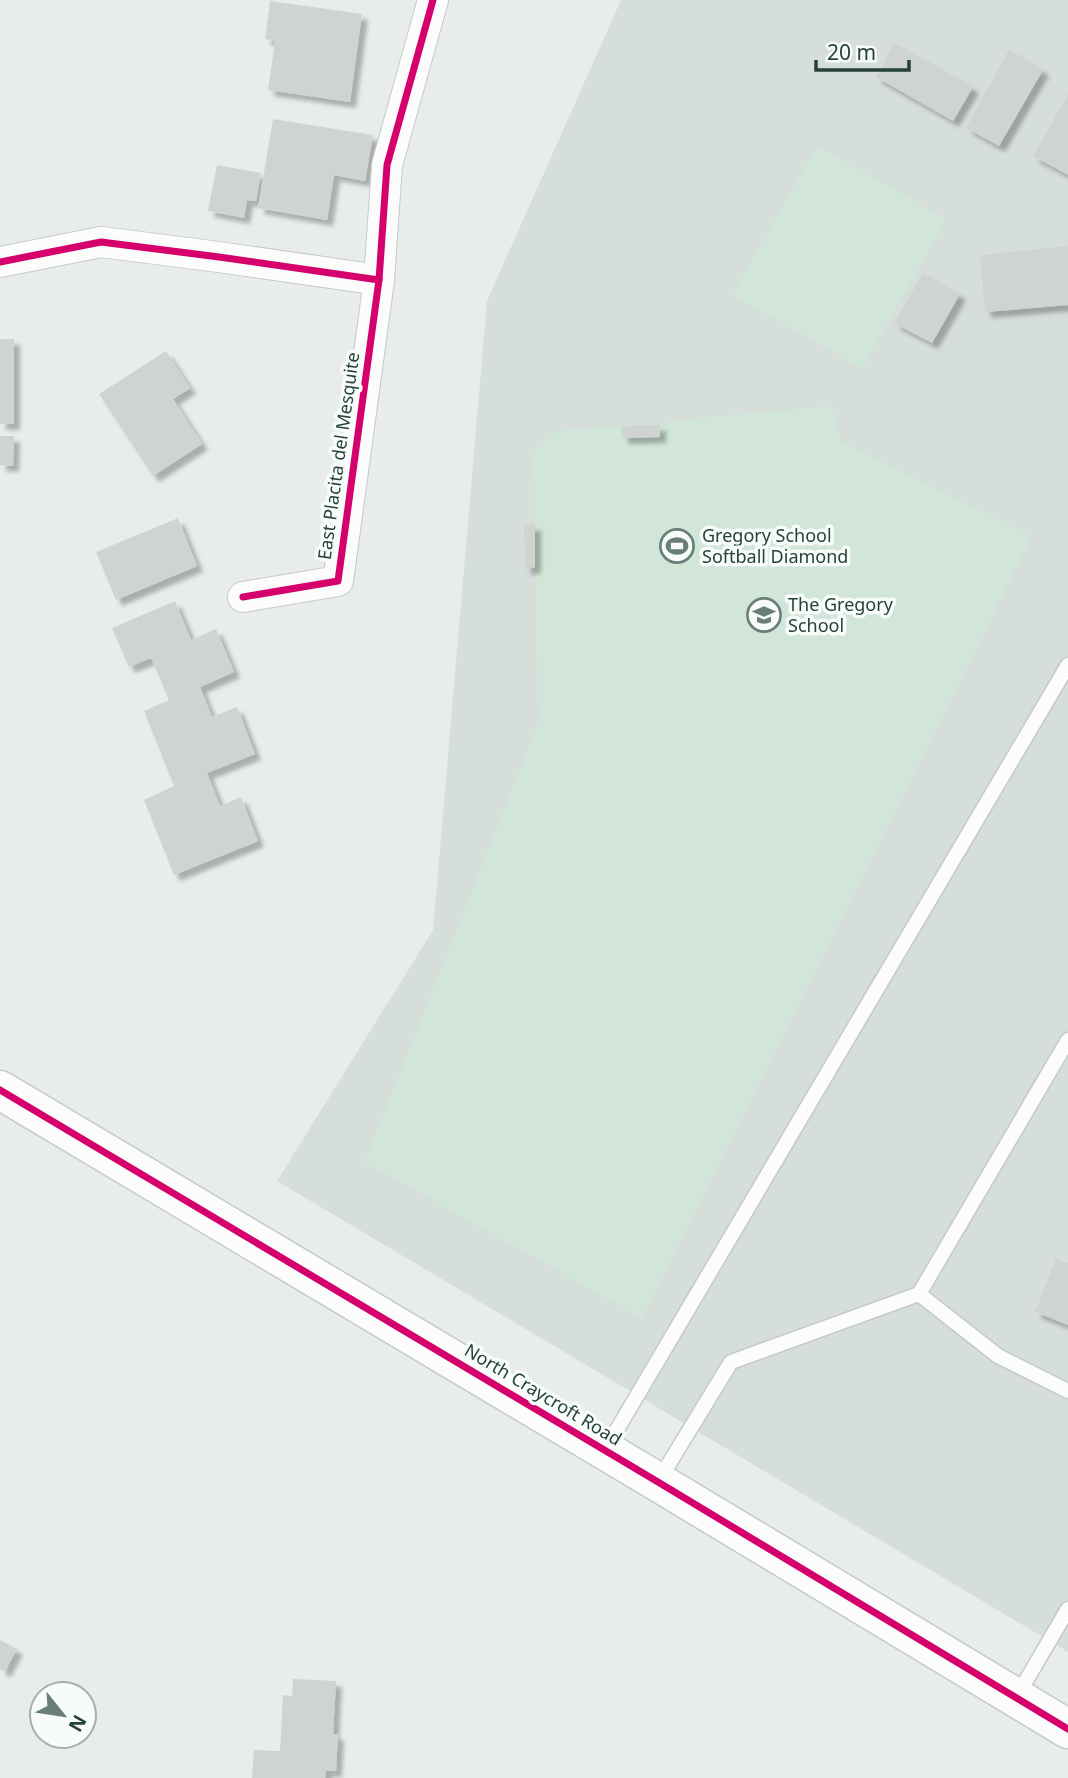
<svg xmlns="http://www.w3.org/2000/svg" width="1068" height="1778" font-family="'Noto Sans',sans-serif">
  <defs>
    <filter id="shadow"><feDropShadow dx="6" dy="6" stdDeviation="2" flood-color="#0004"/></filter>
  </defs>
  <rect width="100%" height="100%" fill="#e8edeb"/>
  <!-- built -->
  <path fill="#d6dedb" d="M621 0H1068V1652L277 1181 433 930 487 301Z"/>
  <!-- green -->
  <g fill="#d1e6d8">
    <path d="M817 146 946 219 862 368 733 295Z"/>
    <path d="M832 406 841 442 1032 536 642 1318 365 1162 538 724 534 453 557 431 622 426 660 425 686 419Z"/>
  </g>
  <!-- building -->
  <g fill="#cfd4d2" filter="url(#shadow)">
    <path d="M270 1 362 14 350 102 268 90 275 41 265 39Z"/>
    <path d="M894 43 973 87 953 121 876 77Z"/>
    <path d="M1009 50 1043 70 999 146 966 128Z"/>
    <path d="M1068 94V175L1033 156Z"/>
    <path d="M273 119 373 135 365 181 334 175 327 220 258 208Z"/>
    <path d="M217 165 261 173 256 201 247 200 244 218 208 211Z"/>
    <path d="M1068 246V305L985 312 980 255Z"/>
    <path d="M923 273 960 294 932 343 894 323Z"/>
    <rect x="0" y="339" width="14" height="85"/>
    <path d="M166 351 190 388 173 399 202 444 153 476 99 394Z"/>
    <path d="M660 425V437L622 438V426Z"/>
    <path d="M0 436H14L13 466 0 465Z"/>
    <path d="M178 518 197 566 116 600 96 552Z"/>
    <path d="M535 524V567L525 569 524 526Z"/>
    <path d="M175 601 191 640 216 629 234 672 200 687 212 717 237 707 255 754 207 773 220 806 241 797 258 841 174 875 144 800 174 786 144 711 169 700 151 658 129 667 112 628Z"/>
    <path d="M1056 1259 1068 1263V1325L1035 1312Z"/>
    <path d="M0 1640 17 1649 5 1671 0 1669Z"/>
    <path d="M293 1679 336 1681 333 1734H338L336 1771H326L325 1778H252L254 1750 280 1751 283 1695 292 1696Z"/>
  </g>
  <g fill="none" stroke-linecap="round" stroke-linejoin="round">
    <!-- service casing -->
    <g stroke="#c5cac8" stroke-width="17">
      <g id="service">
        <path d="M919 1294 998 1356 1068 1391"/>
        <path d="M605 1450 1068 665"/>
        <path d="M659 1480 731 1362 919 1294 1068 1040"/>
        <path d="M1017 1696 1068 1609"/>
      </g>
    </g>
    <!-- minor casing -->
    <g stroke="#c5cac8" stroke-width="32">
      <g id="minor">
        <path d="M0 262 101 242 219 257 379 280"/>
        <path d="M243 597 338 581 379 280 387 165 433 0"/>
      </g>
    </g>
    <!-- secondary casing -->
    <g stroke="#c3cbc8" stroke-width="41">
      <path id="secondary" d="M0 1090 658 1482 1068 1729"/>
    </g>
    <!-- service -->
    <use href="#service" stroke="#fcfcfc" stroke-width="14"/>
    <!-- minor -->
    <use href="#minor" stroke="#fcfcfc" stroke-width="30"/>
    <!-- secondary -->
    <use href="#secondary" stroke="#fcfcfc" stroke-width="38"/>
    <!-- cycleway casing -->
    <g stroke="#f7fbf9" stroke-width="11">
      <g id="cycleway">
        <path d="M0 262 101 242 219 257 379 280"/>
        <path d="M243 597 338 581 379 280 387 165 433 0"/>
        <path d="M0 1090 658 1482 1068 1729"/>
      </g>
    </g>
    <!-- cycleway -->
    <use href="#cycleway" stroke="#d6006c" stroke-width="7"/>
  </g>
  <!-- icons -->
  <defs>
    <g id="stadium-ring" transform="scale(1.75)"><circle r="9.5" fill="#f7fbf9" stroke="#697e78" stroke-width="1.5"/><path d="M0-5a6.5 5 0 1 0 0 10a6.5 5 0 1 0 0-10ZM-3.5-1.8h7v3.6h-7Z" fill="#697e78"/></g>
    <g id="school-ring" transform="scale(1.75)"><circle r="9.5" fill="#f7fbf9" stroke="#697e78" stroke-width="1.5"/><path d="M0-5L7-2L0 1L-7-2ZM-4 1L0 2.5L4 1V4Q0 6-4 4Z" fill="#697e78"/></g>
  </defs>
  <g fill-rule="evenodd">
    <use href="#stadium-ring" x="677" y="546"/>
    <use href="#school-ring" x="764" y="615"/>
  </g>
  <g text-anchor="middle" stroke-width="7" stroke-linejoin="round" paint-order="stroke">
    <!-- street labels -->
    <g font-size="18" fill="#24423a" stroke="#f7fbf9">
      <text transform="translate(339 456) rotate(-82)" y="6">East Placita del Mesquite</text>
      <text transform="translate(543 1395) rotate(31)" y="6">North Craycroft Road</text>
    </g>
    <!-- poi labels -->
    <g font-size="18" fill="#24423a" stroke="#f7fbf9" text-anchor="start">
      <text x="702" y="542">Gregory School<tspan x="702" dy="21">Softball Diamond</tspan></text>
      <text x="788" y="611">The Gregory<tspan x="788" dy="21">School</tspan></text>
    </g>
  </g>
  <!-- north arrow -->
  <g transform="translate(63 1715) rotate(120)"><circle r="33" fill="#f7fbf9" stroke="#a3b1ad" stroke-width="2"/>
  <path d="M0-5L12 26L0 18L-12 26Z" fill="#697e78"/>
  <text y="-10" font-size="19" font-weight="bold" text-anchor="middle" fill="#24423a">N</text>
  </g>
  <!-- scale -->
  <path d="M816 60v10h93v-10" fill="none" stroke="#24423a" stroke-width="3.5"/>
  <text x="827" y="60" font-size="21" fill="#24423a" stroke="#f7fbf9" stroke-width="5" paint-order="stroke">20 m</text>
</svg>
